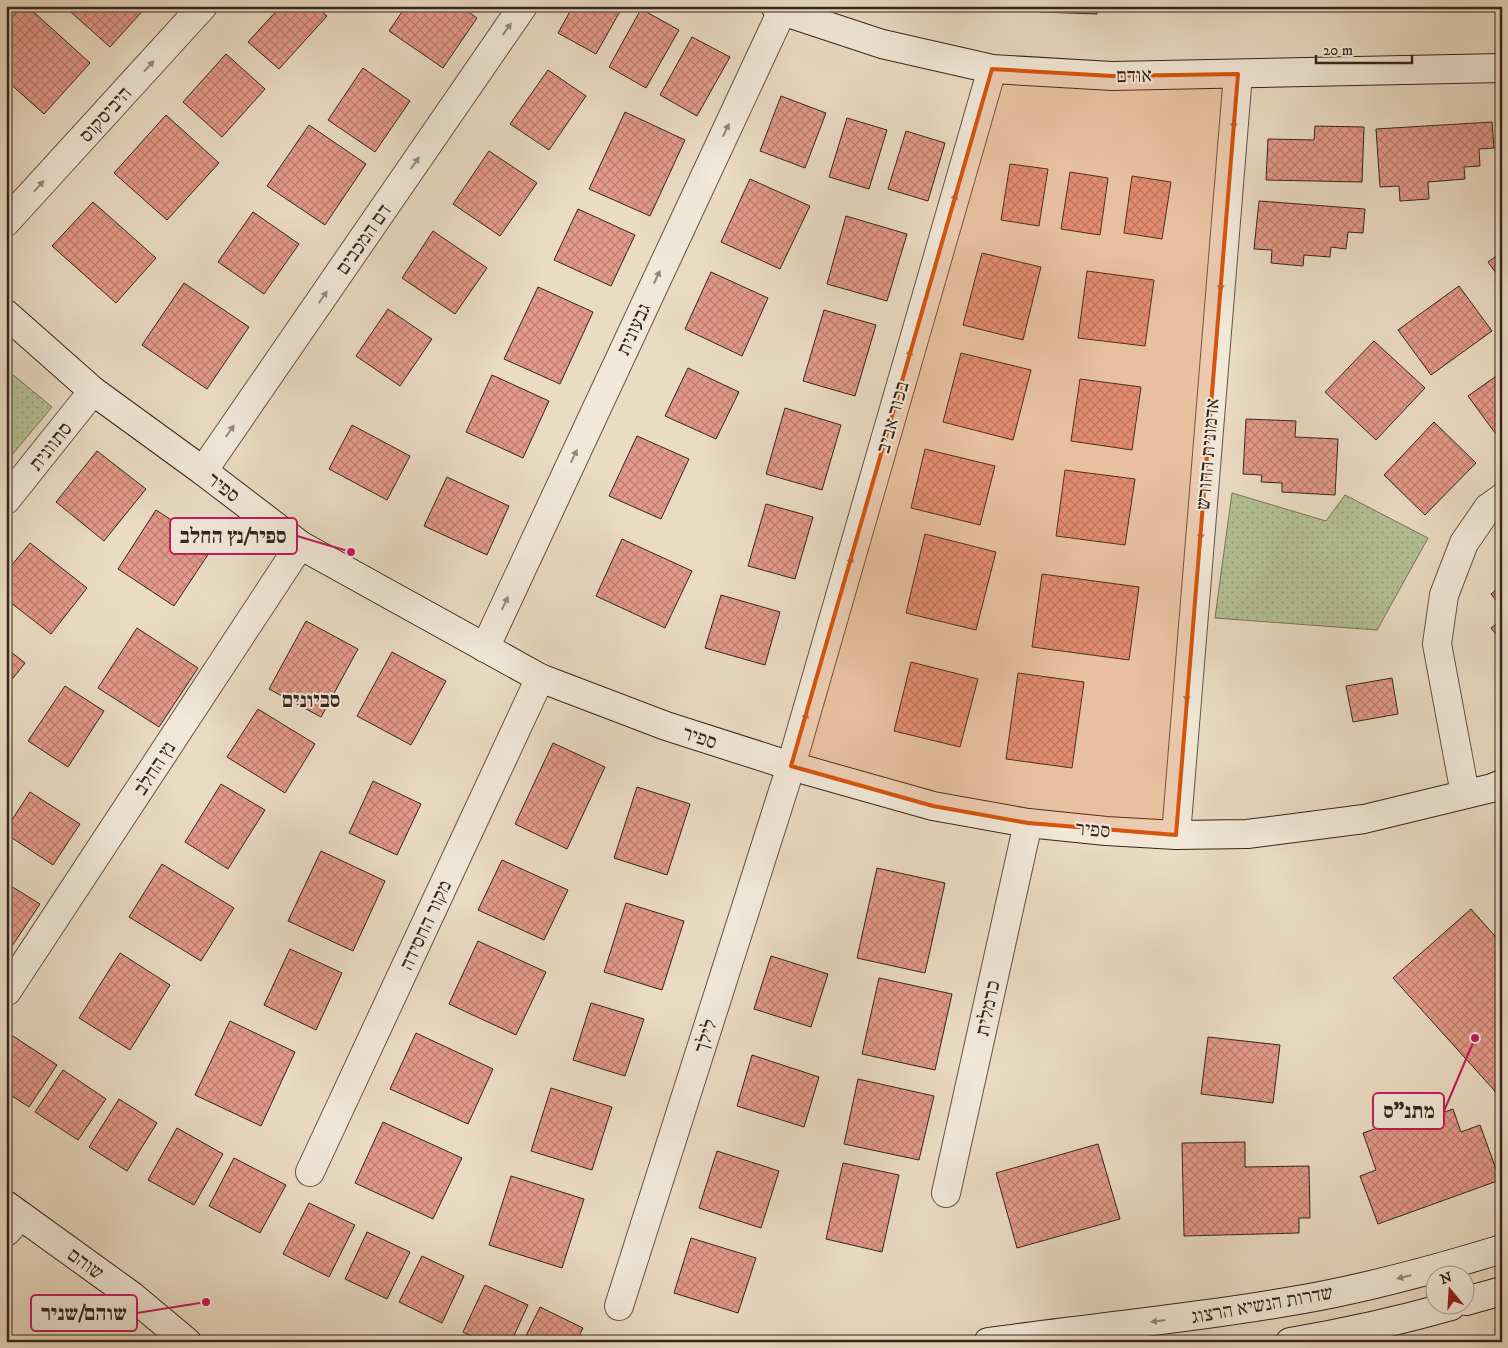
<svg xmlns="http://www.w3.org/2000/svg" width="1508" height="1348" font-family="'IM FELL DW Pica','Frank Ruhl Libre',serif">
  <defs>
    <pattern id="green-dots" width="8" height="8" patternUnits="userSpaceOnUse" patternTransform="scale(1.25)"><rect width="8" height="8" fill="#b4c195"/><path d="M2 2h.1M6 6h.1" fill="none" stroke="#939d79" stroke-width="1.8" stroke-linecap="round"/></pattern>
    <pattern id="building-cross-hatch" width="8" height="8" patternUnits="userSpaceOnUse" patternTransform="scale(1.25)"><rect width="8" height="8" fill="#e49a8a"/><path d="M0 0l8 8M0 8l8-8" fill="none" stroke="#ba7d70"/></pattern>
  </defs>
  <rect width="100%" height="100%" fill="#eadbc3"/>
  <filter id="stains"><feTurbulence type="fractalNoise" baseFrequency=".004" numOctaves="4"/><feColorMatrix values="0 0 0 0 .2 0 0 0 0 .09 0 0 0 0 .02 0 0 0 .5 -.17"/></filter>
  <radialGradient id="worn" r=".72"><stop offset=".6" stop-color="#630" stop-opacity="0"/><stop offset="1" stop-color="#630" stop-opacity=".3"/></radialGradient>
  <!-- green -->
  <g fill="url(#green-dots)" stroke="#757358">
    <path d="M6 369 52 407 6 462Z"/>
    <path d="M1232 493 1326 521 1345 495 1428 538 1377 630 1215 618Z"/>
  </g>
  <!-- building -->
  <g fill="url(#building-cross-hatch)" stroke="#36251b">
    <path d="M22 6H27L90 63 44 114 6 80V23Z"/>
    <path d="M64 6H147L110 47Z"/>
    <path d="M281 6H316L327 16 279 69 248 42Z"/>
    <path d="M406 6H460L477 18 443 68 389 31Z"/>
    <path d="M573 6H623L596 54 558 33Z"/>
    <path d="M1040 6H1097V14L1040 12Z"/>
    <path d="M641 9 679 30 646 88 609 67Z"/>
    <path d="M692 37 730 57 697 116 660 95Z"/>
    <path d="M226 54 265 89 222 137 183 102Z"/>
    <path d="M363 68 410 101 375 152 328 120Z"/>
    <path d="M548 70 586 96 549 150 510 124Z"/>
    <path d="M781 96 826 113 805 168 760 151Z"/>
    <path d="M625 112 685 140 650 216 589 189Z"/>
    <path d="M166 115 219 163 167 220 114 173Z"/>
    <path d="M847 118 887 130 869 189 829 177Z"/>
    <path d="M1492 122 1494 148 1479 149 1480 166 1464 167 1465 179 1428 182 1429 199 1400 201 1399 186 1380 187 1376 129Z"/>
    <path d="M309 125 366 164 325 225 267 186Z"/>
    <path d="M1315 126 1364 127 1362 182 1266 180 1268 139 1314 140Z"/>
    <path d="M906 131 945 143 928 201 888 189Z"/>
    <path d="M489 151 537 183 500 236 453 204Z"/>
    <path d="M1010 164 1048 169 1039 226 1001 220Z"/>
    <path d="M1070 172 1108 178 1100 235 1061 229Z"/>
    <path d="M1132 176 1171 182 1162 239 1124 233Z"/>
    <path d="M750 179 810 206 780 269 721 242Z"/>
    <path d="M1259 201 1365 209 1363 233 1348 232 1346 249 1331 247 1330 257 1304 255 1303 266 1271 263 1272 250 1254 249Z"/>
    <path d="M93 202 156 258 116 303 52 246Z"/>
    <path d="M578 209 635 235 611 286 554 260Z"/>
    <path d="M253 212 299 244 264 294 218 262Z"/>
    <path d="M846 216 907 234 887 301 827 284Z"/>
    <path d="M433 231 487 268 455 314 402 278Z"/>
    <path d="M1502 252V281L1488 262Z"/>
    <path d="M982 253 1041 267 1023 340 963 325Z"/>
    <path d="M1087 271 1154 280 1145 346 1078 338Z"/>
    <path d="M711 272 768 298 742 356 685 329Z"/>
    <path d="M184 283 249 327 207 389 142 345Z"/>
    <path d="M1459 286 1492 331 1431 375 1398 330Z"/>
    <path d="M538 287 593 312 560 384 504 359Z"/>
    <path d="M388 309 432 339 400 386 356 356Z"/>
    <path d="M824 310 876 325 855 396 803 381Z"/>
    <path d="M1374 341 1425 388 1376 440 1325 392Z"/>
    <path d="M961 353 1031 370 1013 440 943 422Z"/>
    <path d="M688 368 739 392 716 439 665 416Z"/>
    <path d="M1502 372V441H1501L1468 396Z"/>
    <path d="M492 375 549 401 523 458 466 432Z"/>
    <path d="M1080 379 1141 387 1132 450 1071 441Z"/>
    <path d="M785 408 841 425 822 490 766 474Z"/>
    <path d="M1246 419 1296 421 1295 437 1338 439 1335 495 1282 492V483L1261 482 1262 475 1243 474Z"/>
    <path d="M1434 422 1476 463 1425 515 1384 475Z"/>
    <path d="M352 425 410 456 387 500 329 469Z"/>
    <path d="M637 436 689 459 661 519 609 496Z"/>
    <path d="M925 449 995 466 980 525 911 508Z"/>
    <path d="M97 451 146 489 104 541 56 502Z"/>
    <path d="M1065 470 1135 479 1125 545 1056 536Z"/>
    <path d="M447 477 509 506 487 555 424 526Z"/>
    <path d="M766 504 813 517 795 579 748 566Z"/>
    <path d="M156 510 213 547 174 606 118 569Z"/>
    <path d="M925 534 996 552 976 630 906 613Z"/>
    <path d="M622 539 692 571 665 628 596 596Z"/>
    <path d="M30 543 87 588 51 634 6 599V572Z"/>
    <path d="M1042 574 1139 587 1129 660 1032 647Z"/>
    <path d="M1502 585V608L1491 594Z"/>
    <path d="M721 595 780 612 765 665 705 648Z"/>
    <path d="M1502 620V642L1491 628Z"/>
    <path d="M306 621 358 649 321 717 269 689Z"/>
    <path d="M137 628 198 668 159 727 98 688Z"/>
    <path d="M6 648 25 663 6 687Z"/>
    <path d="M392 652 446 681 411 745 357 716Z"/>
    <path d="M911 662 978 679 960 747 894 731Z"/>
    <path d="M1018 673 1084 682 1072 768 1006 759Z"/>
    <path d="M1392 678 1398 714 1353 722 1346 686Z"/>
    <path d="M65 686 104 711 68 767 28 741Z"/>
    <path d="M258 709 315 744 285 793 227 757Z"/>
    <path d="M553 743 605 767 567 849 515 824Z"/>
    <path d="M373 781 421 804 397 855 349 833Z"/>
    <path d="M221 784 265 810 228 869 185 842Z"/>
    <path d="M637 787 690 804 667 875 614 858Z"/>
    <path d="M30 792 80 824 53 865 6 834V829Z"/>
    <path d="M321 851 385 881 353 951 288 921Z"/>
    <path d="M502 860 568 890 544 940 478 910Z"/>
    <path d="M162 864 234 908 201 961 129 917Z"/>
    <path d="M877 868 945 883 925 973 857 958Z"/>
    <path d="M6 883 40 904 6 955Z"/>
    <path d="M626 903 684 921 662 990 604 972Z"/>
    <path d="M1471 909 1502 944V1099L1393 978Z"/>
    <path d="M478 941 546 972 516 1035 449 1004Z"/>
    <path d="M290 949 342 973 316 1030 264 1005Z"/>
    <path d="M120 953 170 985 130 1050 79 1018Z"/>
    <path d="M771 956 828 974 811 1027 754 1009Z"/>
    <path d="M879 978 952 994 935 1070 862 1054Z"/>
    <path d="M591 1003 644 1019 625 1076 573 1060Z"/>
    <path d="M230 1021 295 1052 261 1126 195 1095Z"/>
    <path d="M416 1033 493 1069 468 1124 390 1089Z"/>
    <path d="M13 1036 57 1065 29 1107 6 1092V1047Z"/>
    <path d="M1208 1037 1280 1045 1273 1103 1201 1094Z"/>
    <path d="M752 1055 819 1077 804 1127 737 1106Z"/>
    <path d="M63 1070 106 1099 78 1140 35 1112Z"/>
    <path d="M858 1079 934 1096 919 1160 844 1144Z"/>
    <path d="M551 1088 612 1107 592 1170 531 1151Z"/>
    <path d="M119 1099 157 1123 127 1171 89 1147Z"/>
    <path d="M1419 1101 1425 1119 1453 1109 1461 1132 1480 1125 1500 1180 1378 1224 1360 1176 1376 1170 1363 1133 1380 1127 1376 1117Z"/>
    <path d="M383 1122 462 1158 433 1219 355 1183Z"/>
    <path d="M177 1128 223 1154 194 1205 148 1180Z"/>
    <path d="M1245 1142V1167L1309 1166 1310 1218H1299V1233L1184 1236 1182 1143Z"/>
    <path d="M1098 1144 1120 1219 1017 1248 996 1173Z"/>
    <path d="M717 1151 779 1171 761 1228 699 1208Z"/>
    <path d="M234 1158 286 1185 260 1233 209 1206Z"/>
    <path d="M843 1163 899 1175 882 1252 826 1239Z"/>
    <path d="M511 1176 584 1199 562 1268 489 1245Z"/>
    <path d="M309 1203 355 1225 329 1277 283 1254Z"/>
    <path d="M367 1232 410 1252 387 1299 345 1279Z"/>
    <path d="M691 1238 756 1258 738 1313 674 1293Z"/>
    <path d="M422 1256 464 1276 442 1323 399 1302Z"/>
    <path d="M485 1285 528 1305 511 1342H484L463 1332Z"/>
    <path d="M540 1307 583 1328 576 1342H523Z"/>
  </g>
  <g fill="none" stroke-linecap="round" stroke-linejoin="round">
    <!-- street casing -->
    <g stroke="#635245" stroke-width="30">
      <g id="street">
        <path d="M6 222 203 6"/>
        <path d="M203 471 523 6"/>
        <path d="M6 500 93 391"/>
        <path d="M485 648 782 11"/>
        <path d="M1465 794 1437 644 1444 595 1464 543 1488 508 1502 498"/>
        <path d="M1176 835 1238 74"/>
        <path d="M7 991 300 545"/>
        <path d="M310 1172 540 678"/>
        <path d="M946 1193 1028 823"/>
        <path d="M6 1232 21 1216"/>
        <path d="M619 1306 791 766 992 69"/>
      </g>
    </g>
    <!-- secondary casing -->
    <g stroke="#36251b" stroke-width="30">
      <g id="secondary">
        <path d="M775 6 782 11 882 44 992 69 1112 76 1502 68"/>
        <path d="M6 314 93 391 203 471 300 545 540 678 666 726 791 766 933 806 1028 823 1106 831 1176 835 1247 834 1364 819 1492 788 1502 784"/>
        <path d="M6 1205 132 1296 187 1342"/>
        <path d="M1466 1301 1502 1291"/>
        <path d="M988 1342C1097 1327 1206 1317 1315 1297 1378 1285 1440 1268 1502 1249"/>
        <path d="M1290 1342C1344 1333 1398 1321 1451 1306"/>
      </g>
    </g>
    <!-- street -->
    <use href="#street" stroke="#f1e8d8" stroke-width="28"/>
    <!-- secondary -->
    <use href="#secondary" stroke="#f1e8d8" stroke-width="28"/>
  </g>
  <!-- one-way arrows -->
  <defs><path id="oneway-solid" d="M-6-.8H1V-3.2L6.5 0L1 3.2V.8H-6Z" transform="scale(1.25)"/></defs>
  <g fill="#94867a">
    <use href="#oneway-solid" transform="translate(507 29) rotate(-55)"/>
    <use href="#oneway-solid" transform="translate(149 66) rotate(-48)"/>
    <use href="#oneway-solid" transform="translate(1234 122) rotate(95)"/>
    <use href="#oneway-solid" transform="translate(726 130) rotate(-65)"/>
    <use href="#oneway-solid" transform="translate(415 163) rotate(-55)"/>
    <use href="#oneway-solid" transform="translate(39 186) rotate(-48)"/>
    <use href="#oneway-solid" transform="translate(954 200) rotate(-74)"/>
    <use href="#oneway-solid" transform="translate(657 277) rotate(-65)"/>
    <use href="#oneway-solid" transform="translate(1221 284) rotate(95)"/>
    <use href="#oneway-solid" transform="translate(323 297) rotate(-55)"/>
    <use href="#oneway-solid" transform="translate(909 356) rotate(-74)"/>
    <use href="#oneway-solid" transform="translate(230 431) rotate(-55)"/>
    <use href="#oneway-solid" transform="translate(574 456) rotate(-65)"/>
    <use href="#oneway-solid" transform="translate(1201 533) rotate(95)"/>
    <use href="#oneway-solid" transform="translate(850 563) rotate(-74)"/>
    <use href="#oneway-solid" transform="translate(505 603) rotate(-65)"/>
    <use href="#oneway-solid" transform="translate(1187 695) rotate(95)"/>
    <use href="#oneway-solid" transform="translate(805 719) rotate(-74)"/>
    <use href="#oneway-solid" transform="translate(1404 1277) rotate(167)"/>
    <use href="#oneway-solid" transform="translate(1158 1321) rotate(173)"/>
  </g>
  <!-- marked area -->
  <path fill="#d6540e" fill-opacity="0.2" stroke="#d6540e" stroke-width="4" stroke-linejoin="round" d="M992 69 1112 76 1238 74 1176 835 1028 823 933 806 791 766Z"/>
  <g text-anchor="middle" stroke-width="4" stroke-linejoin="round" paint-order="stroke">
    <!-- street labels -->
    <g font-size="20" fill="#36251b" stroke="#f1e8d8">
      <text transform="translate(1134 75) rotate(-1)" y="7">אודם</text>
      <text transform="translate(105 114) rotate(-48)" y="7">היביסקוס</text>
      <text transform="translate(363 239) rotate(-55)" y="7">דם המכבים</text>
      <text transform="translate(633 329) rotate(-65)" y="7">גבעונית</text>
      <text transform="translate(892 417) rotate(-74)" y="7">בכור אביב</text>
      <text transform="translate(50 446) rotate(-51)" y="7">סתוונית</text>
      <text transform="translate(1207 454) rotate(-85)" y="7">אדמונית החורש</text>
      <text transform="translate(224 487) rotate(37)" y="7">ספיר</text>
      <text transform="translate(700 737) rotate(18)" y="7">ספיר</text>
      <text transform="translate(154 768) rotate(-57)" y="7">נץ החלב</text>
      <text transform="translate(1093 829) rotate(5)" y="7">ספיר</text>
      <text transform="translate(425 925) rotate(-65)" y="7">מקור החסידה</text>
      <text transform="translate(987 1008) rotate(-78)" y="7">כרמלית</text>
      <text transform="translate(705 1036) rotate(-72)" y="7">לילך</text>
      <text transform="translate(86 1263) rotate(36)" y="7">שוהם</text>
      <text transform="translate(1262 1304) rotate(-10)" y="7">שדרות הנשיא הרצוג</text>
    </g>
    <!-- neighbourhood labels -->
    <g font-size="21" font-weight="bold" fill="#36251b" stroke="#f1e8d8">
      <text x="311" y="707">סביונים</text>
    </g>
  </g>
  <!-- callouts -->
  <path fill="none" stroke="#c2185b" stroke-width="2" d="M351 552L297 536M1475 1038L1444 1111M206 1302L137 1313"/>
  <g fill="#c2185b" stroke="#f1e8d8" stroke-width="2">
    <circle cx="351" cy="552" r="5"/>
    <circle cx="1475" cy="1038" r="5"/>
    <circle cx="206" cy="1302" r="5"/>
  </g>
  <g fill="#f1e8d8" stroke="#c2185b" stroke-width="2">
    <rect x="170" y="518" width="127" height="36" rx="5"/>
    <rect x="1373" y="1093" width="71" height="36" rx="5"/>
    <rect x="31" y="1295" width="106" height="36" rx="5"/>
  </g>
  <g font-size="21" text-anchor="middle" font-weight="bold" fill="#36251b">
    <text x="233" y="543">ספיר/נץ החלב</text>
    <text x="1409" y="1118">מתנ"ס</text>
    <text x="84" y="1320">שוהם/שניר</text>
  </g>
  <!-- margin -->
  <rect width="1508" height="1348" fill="none" stroke="#eadbc3" stroke-width="25"/>
  <rect x="8" y="8" width="1493" height="1333" fill="none" stroke="#36251b" stroke-width="2.5"/>
  <rect x="12" y="12" width="1483" height="1323" fill="none" stroke="#36251b"/>
  <!-- north arrow -->
  <g transform="translate(1450 1290) rotate(342)"><circle r="24" fill="#f1e8d8" stroke="#a69a8c"/>
  <path d="M0-4L9 19L0 12L-9 19Z" fill="#8f2418"/>
  <text y="-8" font-size="14" font-weight="bold" text-anchor="middle" fill="#36251b">N</text>
  </g>
  <!-- scale -->
  <path d="M1316 55v8h96v-8" fill="none" stroke="#36251b" stroke-width="2.5"/>
  <text x="1323" y="55" font-size="15" fill="#36251b" stroke="#f1e8d8" stroke-width="4" paint-order="stroke">20 m</text>
  <rect width="100%" height="100%" filter="url(#stains)"/>
  <rect width="100%" height="100%" fill="url(#worn)"/>
</svg>
